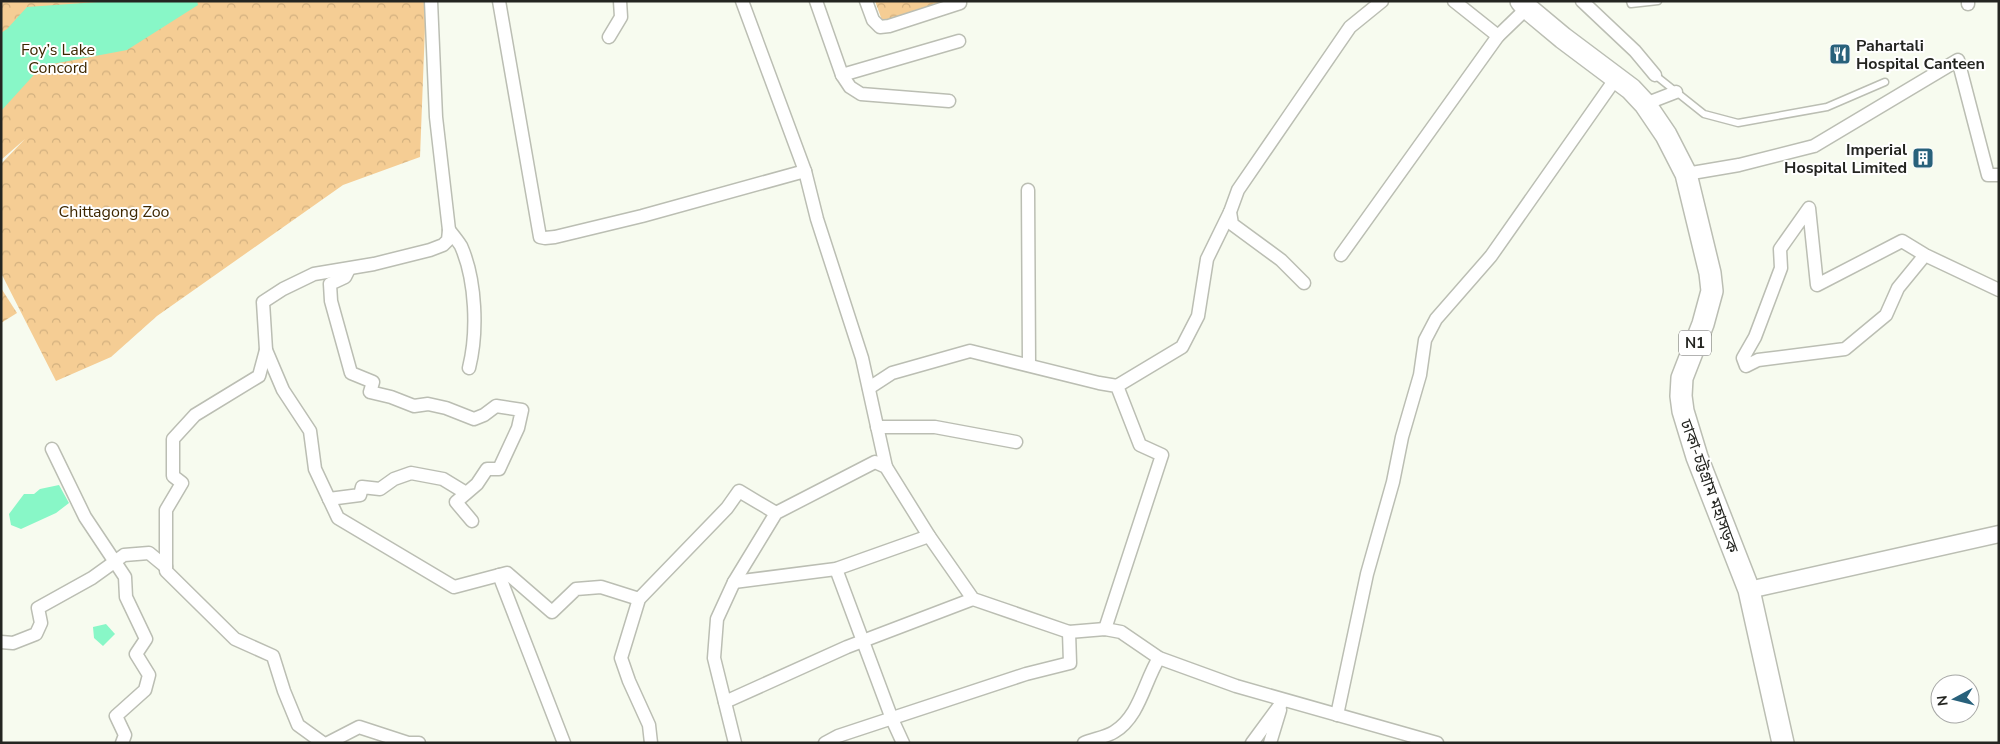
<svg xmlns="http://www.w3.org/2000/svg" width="2000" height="744" font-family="'Nunito Sans','Noto Sans Bengali',sans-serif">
  <defs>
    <pattern id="park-crowns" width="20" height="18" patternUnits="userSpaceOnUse" patternTransform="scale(1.25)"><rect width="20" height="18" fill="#f5cd94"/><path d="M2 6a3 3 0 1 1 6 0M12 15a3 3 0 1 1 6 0" fill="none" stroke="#d2b07f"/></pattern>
  </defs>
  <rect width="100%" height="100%" fill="#f7fbef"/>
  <!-- park -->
  <g fill="url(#park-crowns)">
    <path d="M1 1H426L420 157 343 185 157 316 111 357 56 381 1 273V164L25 139 1 160Z"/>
    <path d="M875 1H943L883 23Z"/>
    <path d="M1 288 17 313 1 323Z"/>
  </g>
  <!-- water -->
  <g fill="#88f7c7">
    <path d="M112 1H197L198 5 127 50 42 66 1 111V33L7 29 27 7Z"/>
    <path d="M59 485 69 503 56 513 21 529 11 525 9 514 24 494H34L40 489Z"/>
    <path d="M106 624 115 634 103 646 94 638 93 627Z"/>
  </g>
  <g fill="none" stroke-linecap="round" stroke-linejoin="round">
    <!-- lane casing -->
    <g stroke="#bbbeb3" stroke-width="9">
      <g id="lane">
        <path d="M1630 1 1631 4 1658 1"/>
        <path d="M1655 75 1704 114 1738 123 1827 107 1885 82"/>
      </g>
    </g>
    <!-- street casing -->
    <g stroke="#bbbeb3" stroke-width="15">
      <g id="street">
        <path d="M431 1 436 117 449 230 448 240 443 245 430 250 374 264 314 274 283 289 263 302 266 350 283 390 310 431 315 469 338 518 454 587 507 573 552 612 576 589 601 587 639 599"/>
        <path d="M499 1 540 237 545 238 555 237 642 216 805 171 817 219 862 358 886 467"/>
        <path d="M742 1 805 171"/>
        <path d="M816 1 842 75 850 87 861 94 949 101"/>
        <path d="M866 1 873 20 880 27 889 26 960 3"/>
        <path d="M1454 1 1498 36"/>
        <path d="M1582 1 1635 51 1655 75"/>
        <path d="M1968 1V4"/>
        <path d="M609 37 621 17 620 1"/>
        <path d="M842 75 959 41"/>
        <path d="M1645 104 1676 92"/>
        <path d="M1686 174 1739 165 1814 146 1958 60 1988 175H1999"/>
        <path d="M1028 190 1029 364"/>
        <path d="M449 230C453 235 458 241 461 246 476 280 478 332 469 368"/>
        <path d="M1341 255 1498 36 1527 8"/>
        <path d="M1925 255 1898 288 1886 315 1845 349 1758 360 1746 366 1743 358 1755 337 1781 268 1780 249 1809 208 1817 285 1902 241 1925 255 1999 290"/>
        <path d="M349 269 345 277 330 284 331 301 351 373 373 382 370 392 391 397 414 406 428 404 446 408 474 419 484 415 496 406 522 410 518 428 499 469H487L477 484 456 502 472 521"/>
        <path d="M1304 283 1281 260 1232 224 1230 212 1238 190 1350 27 1382 1"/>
        <path d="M266 350 259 376 195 415 173 439V476L182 483 166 510V571L235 639 273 656 284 691 298 725 323 743"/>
        <path d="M1117 386 1182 347 1198 316 1207 259 1230 212"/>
        <path d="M869 388 892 373 970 351 1099 383 1117 386 1140 445 1162 455 1105 629"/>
        <path d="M877 427H935L1016 442"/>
        <path d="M52 449 85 517 125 577 126 597 146 639 136 654 149 675 145 690 116 716 125 735 122 743"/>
        <path d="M329 499 360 495 362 487 380 489 394 479 411 473 443 479 466 493"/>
        <path d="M836 569 892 719 903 743"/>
        <path d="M499 575 564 743"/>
        <path d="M734 582 836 569 929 536"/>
        <path d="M1 642 13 643 36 634 41 623 38 608 92 578 124 555 149 553 166 567"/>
        <path d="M725 702 847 647 973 599"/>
        <path d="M1337 715 1367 574 1393 482 1402 437 1420 375 1425 340 1436 319 1491 256 1616 78"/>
        <path d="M328 743 359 727 408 743H419"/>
        <path d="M651 743 649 725 629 681 621 658 639 599 727 508 739 491 776 513"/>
        <path d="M735 743 714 658 717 619 734 582 776 513 875 462 886 467 929 536 973 599 1069 632 1105 629 1121 632 1159 658 1236 686 1437 743"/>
        <path d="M825 743 838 736 1026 674 1070 663 1069 632"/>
        <path d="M1084 743C1094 739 1106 737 1114 732 1140 716 1144 682 1159 658"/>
        <path d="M1252 743 1283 701"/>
        <path d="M1270 743 1280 710"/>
      </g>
    </g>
    <!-- secondary casing -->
    <g stroke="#bbbeb3" stroke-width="19">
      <path id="secondary" d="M1749 590 1999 534"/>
    </g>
    <!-- highway casing -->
    <g stroke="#bbbeb3" stroke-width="24">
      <path id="highway" d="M1521 1 1527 8 1563 38 1631 89 1645 104 1666 135 1686 174 1710 273 1712 291 1703 324 1682 378 1681 396 1683 411 1697 457 1749 590 1783 743"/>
    </g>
    <!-- lane -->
    <use href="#lane" stroke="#fff" stroke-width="6"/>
    <!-- street -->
    <use href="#street" stroke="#fff" stroke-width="12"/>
    <!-- secondary -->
    <use href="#secondary" stroke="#fff" stroke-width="16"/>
    <!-- highway -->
    <use href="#highway" stroke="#fff" stroke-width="21"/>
  </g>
  <!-- icons -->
  <defs>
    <g id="restaurant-square" transform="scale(1.125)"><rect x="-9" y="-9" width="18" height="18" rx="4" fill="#28617b" stroke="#fff"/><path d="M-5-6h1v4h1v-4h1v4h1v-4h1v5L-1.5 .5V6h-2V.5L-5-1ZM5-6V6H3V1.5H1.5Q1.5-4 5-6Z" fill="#fff"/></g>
    <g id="building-square" transform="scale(1.125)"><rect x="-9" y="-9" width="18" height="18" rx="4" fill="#28617b" stroke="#fff"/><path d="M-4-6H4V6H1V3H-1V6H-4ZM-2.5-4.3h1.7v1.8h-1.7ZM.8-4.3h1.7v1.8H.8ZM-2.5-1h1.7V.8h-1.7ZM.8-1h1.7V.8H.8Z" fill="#fff"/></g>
  </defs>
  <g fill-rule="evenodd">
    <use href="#restaurant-square" x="1840" y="54"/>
    <use href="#building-square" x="1923" y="158"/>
  </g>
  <g text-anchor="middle" stroke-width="4" stroke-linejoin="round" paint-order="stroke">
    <!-- shield labels -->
    <rect fill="#fff" stroke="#666664" stroke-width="1" x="1679" y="330.5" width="32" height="25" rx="4"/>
    <g font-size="15" font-weight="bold" fill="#242521">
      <text x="1695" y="348">N1</text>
    </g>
    <!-- poi labels -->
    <g font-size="16" font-weight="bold" fill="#242521" stroke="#fff" text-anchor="start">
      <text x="1856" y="51">Pahartali<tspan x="1856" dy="18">Hospital Canteen</tspan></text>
      <text x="1907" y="155" text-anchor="end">Imperial<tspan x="1907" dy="18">Hospital Limited</tspan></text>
    </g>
    <!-- park labels -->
    <g font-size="16" fill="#3d2700" stroke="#fff">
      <text x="58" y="55">Foy’s Lake<tspan x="58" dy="18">Concord</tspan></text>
      <text x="114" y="217">Chittagong Zoo</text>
    </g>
    <!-- street labels -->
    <g font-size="16" fill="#242521" stroke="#fff">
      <text transform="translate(1710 486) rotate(70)" y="6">ঢাকা-চট্টগ্রাম মহাসড়ক</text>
    </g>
  </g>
  <!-- border -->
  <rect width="2000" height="744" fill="none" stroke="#242521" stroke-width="5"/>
  <!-- north arrow -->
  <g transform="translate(1955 699) rotate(263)"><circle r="24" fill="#ffffff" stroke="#a7a8a6"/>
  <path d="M0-4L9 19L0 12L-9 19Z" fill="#28617b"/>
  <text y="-8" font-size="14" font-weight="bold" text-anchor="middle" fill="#242521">N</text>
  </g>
</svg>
